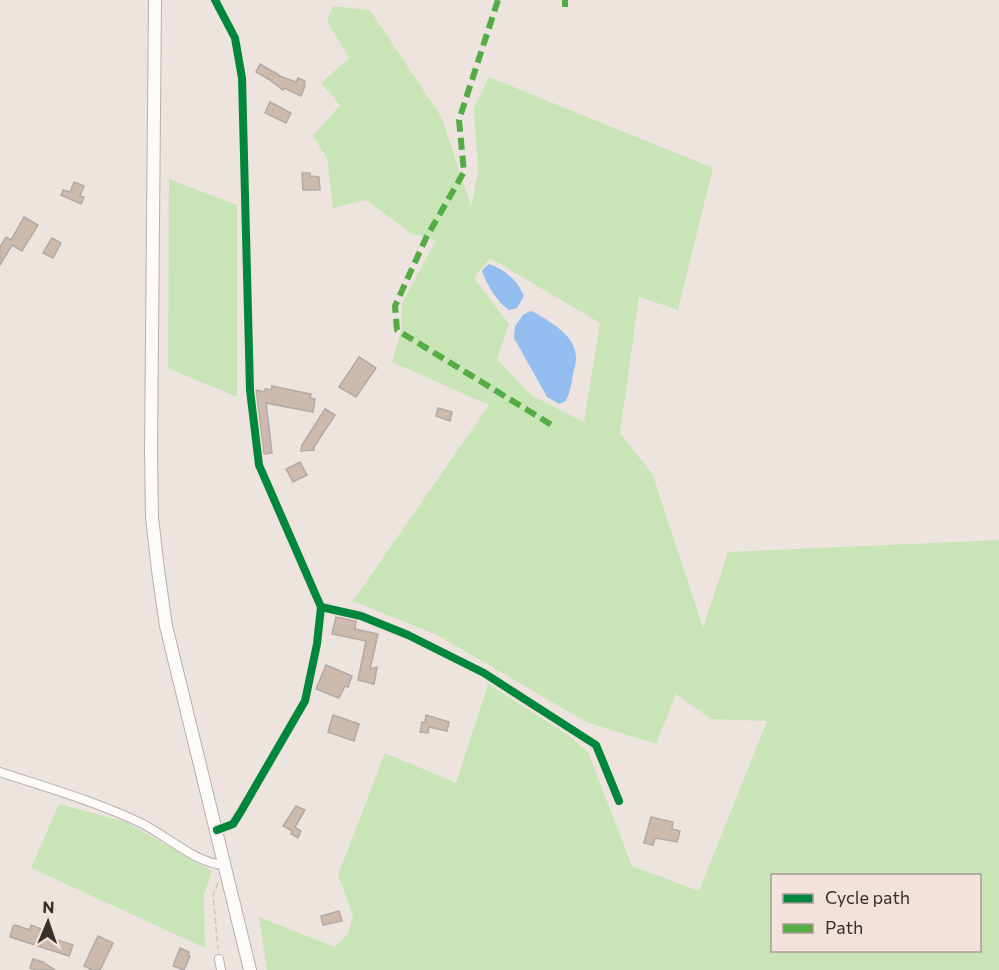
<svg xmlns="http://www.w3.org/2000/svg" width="999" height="970" font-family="Commissioner,sans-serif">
  <rect width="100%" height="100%" fill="#ede4e0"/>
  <!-- green -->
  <g fill="#c9e5b7" fill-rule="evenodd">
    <path d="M333 6 370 10 442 118 471 206 478 172 474 108 489 77 713 168 678 310 639 297 620 433 653 475 703 628 728 552 999 540V970H267L259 917 335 947 348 934 353 916 338 875 385 753 456 783 488 684 567 734 588 752 632 866 699 891 767 721 711 719 676 694 656 744 586 722 437 635 353 601 489 405 392 362 401 331 402 303 436 240 412 234 366 200 333 208 327 158 313 136 340 105 321 83 349 58 327 21ZM490 258 600 323 584 422 531 395 497 359 509 324 474 278ZM772 876H980V950H772Z"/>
    <path d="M169 179 237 205V397L168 368Z"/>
    <path d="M59 804 126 822 212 871 204 895 205 948 31 868Z"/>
  </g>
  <!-- water -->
  <g fill="#93beef">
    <path d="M489 264C506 270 517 280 524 296L517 308 509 310C497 302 487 285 482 271L484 268Z"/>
    <path d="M530 311 534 312C551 323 577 335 576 360 576 364 574 369 573 374 572 383 570 392 566 401L559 404 547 397 514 338 515 326 523 315Z"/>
  </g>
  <!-- building -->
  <g fill="#cebaac" stroke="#b1aaa7" stroke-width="1.5">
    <path d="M260 64 282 77 296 82 298 78 305 81 304 86H305L301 96 284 88 283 90 270 80 256 72Z"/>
    <path d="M270 102 291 113 286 123 265 113Z"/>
    <path d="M302 173H310V176L319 177 320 190H303Z"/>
    <path d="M74 182 84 186 80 196 84 197 81 204 61 195 63 190 70 192Z"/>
    <path d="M24 217 38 225 22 251 12 245 0 265V247L6 237 11 240Z"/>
    <path d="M52 238 61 243 53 258 43 253Z"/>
    <path d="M359 357 376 368 356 397 339 387Z"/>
    <path d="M272 386 311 394 310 398 315 399 313 412 266 403 272 453 264 454 256 390 265 392V389L271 390Z"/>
    <path d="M438 408 452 412 450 421 436 416Z"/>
    <path d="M325 409 335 415 314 447V450L301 451 302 445Z"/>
    <path d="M300 462 307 475 293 482 286 469Z"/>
    <path d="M336 617 356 621 355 629 378 634 370 669 377 667 374 684 358 680 366 641 332 634Z"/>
    <path d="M326 665 352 676 348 687 345 686 339 698 316 689Z"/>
    <path d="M333 715 359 724 354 741 328 732Z"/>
    <path d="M426 715 449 722 447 731 429 727 428 733 420 732 422 722 425 723Z"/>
    <path d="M296 806 305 810 295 827 301 831 298 838 291 834 292 831 283 826Z"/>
    <path d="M651 817 673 822 672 829 680 831 677 842 655 838 653 845 644 843Z"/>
    <path d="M339 911 342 921 323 925 321 916Z"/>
    <path d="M15 925 30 930 31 925 41 929 39 934 73 945 69 956 10 937 13 926Z"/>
    <path d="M98 936 113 943 100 970H92L84 966Z"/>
    <path d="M180 948 189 952 188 955 190 956 184 970 173 966Z"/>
    <path d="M33 959 43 962 55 970H36L30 968Z"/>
  </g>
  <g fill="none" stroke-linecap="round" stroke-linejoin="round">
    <!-- minor casing -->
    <g stroke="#b7afac" stroke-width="10">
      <g id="minor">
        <path d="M215 0 235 38 242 78 250 390 259 465 321 607 317 644 305 701 240 813 233 824 217 830"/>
        <path d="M321 607 361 616 408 635 484 673 596 745 619 801"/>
        <path d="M0 772C48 788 98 802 143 824 168 837 197 864 225 865"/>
        <path d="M219 959 221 970"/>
      </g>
    </g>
    <!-- secondary casing -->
    <g stroke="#b7afac" stroke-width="14">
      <path id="secondary" d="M155 0 151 451 152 517 158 570 166 626 250 970"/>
    </g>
    <!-- path -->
    <path stroke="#cac6c5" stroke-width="1.5" stroke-dasharray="6 3" stroke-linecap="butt" d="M218 883 213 895 218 949"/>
    <!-- minor -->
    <use href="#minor" stroke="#fcfbfa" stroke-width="8"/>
    <!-- secondary -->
    <use href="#secondary" stroke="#fcfbfa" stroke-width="12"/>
    <!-- quiet -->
    <g stroke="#55ab44" stroke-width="6" stroke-dasharray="12 6" stroke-linecap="butt">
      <path d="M498 0 459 120 464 172 426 238 395 306 397 330 555 427"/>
      <path d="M565 0V7"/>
    </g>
    <!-- cycleway casing -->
    <g stroke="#f3e2da" stroke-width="11">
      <g id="cycleway">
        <path d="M215 0 235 38 242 78 250 390 259 465 321 607 317 644 305 701 240 813 233 824 217 830"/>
        <path d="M321 607 361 616 408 635 484 673 596 745 619 801"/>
      </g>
    </g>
    <!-- cycleway -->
    <use href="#cycleway" stroke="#00873e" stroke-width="8"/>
  </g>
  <!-- legend -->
  <rect x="771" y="874" width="210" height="78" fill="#f3e2da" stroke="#a89b95" stroke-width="1.5"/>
  <rect x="783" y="894" width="30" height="9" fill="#00873e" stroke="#a89b95" stroke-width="1.5"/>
  <text x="825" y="904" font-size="18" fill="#37302d">Cycle path</text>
  <rect x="783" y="924" width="30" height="9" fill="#55ab44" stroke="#a89b95" stroke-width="1.5"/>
  <text x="825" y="934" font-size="18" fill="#37302d">Path</text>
  <!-- north arrow -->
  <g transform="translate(48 922) rotate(2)" stroke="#f3e2da" stroke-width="4.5" paint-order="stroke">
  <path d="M0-4.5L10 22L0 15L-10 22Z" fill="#37302d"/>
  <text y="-9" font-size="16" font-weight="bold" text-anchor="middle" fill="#37302d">N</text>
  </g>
</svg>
